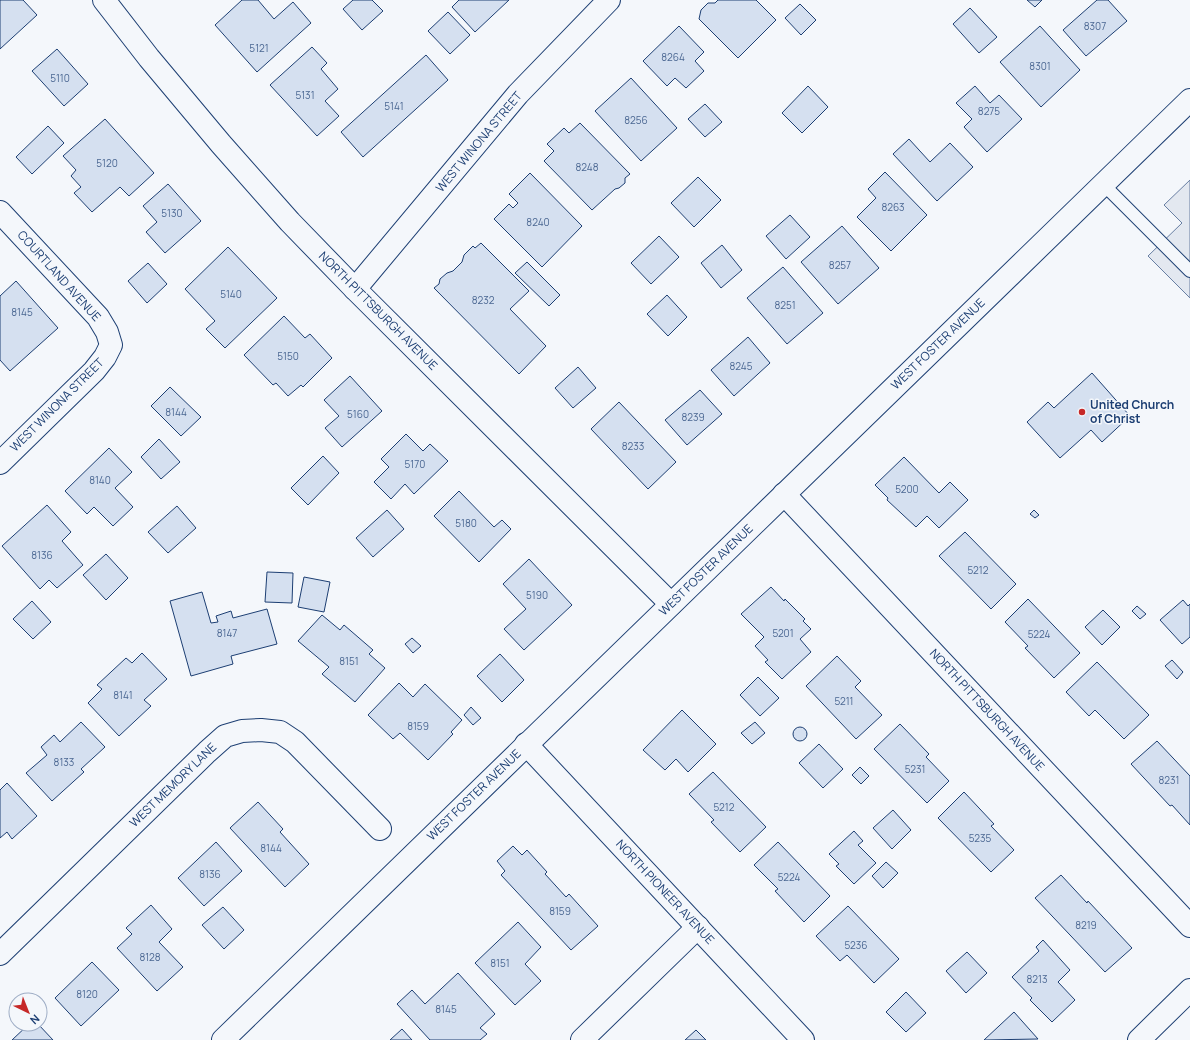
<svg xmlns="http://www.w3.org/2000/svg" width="1190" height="1040" font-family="Manrope,sans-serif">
  <rect width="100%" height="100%" fill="#f4f7fb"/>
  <!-- parking -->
  <path fill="#e3e8f0" stroke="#687fa3" d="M1190 180V298L1148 256 1182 223 1164 205Z"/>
  <!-- building -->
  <g fill="#d5e0f0" stroke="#1d3f73">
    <path d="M0 0H23L37 15 0 49Z"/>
    <path d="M242 0H258L274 19 293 2 311 23 257 72 215 25Z"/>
    <path d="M353 0H372L383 11 362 30 343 9Z"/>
    <path d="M459 0H509L475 32 452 7Z"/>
    <path d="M718 0H756L776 20 738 58 699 19 701 10 708 3H715Z"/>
    <path d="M1027 0H1042L1035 7Z"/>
    <path d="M1097 0H1108L1127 21 1086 56 1063 30Z"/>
    <path d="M800 4 816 20 801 35 785 18Z"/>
    <path d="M970 8 997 37 979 53 953 24Z"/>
    <path d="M448 12 470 35 450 54 428 31Z"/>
    <path d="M679 26 704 52 695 61 704 71 686 88 675 78 667 86 643 61Z"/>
    <path d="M1040 26 1080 70 1041 107 1000 62Z"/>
    <path d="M312 47 327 63 321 69 338 89 325 101 339 116 317 136 270 85Z"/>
    <path d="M57 49 88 84 64 106 32 71Z"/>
    <path d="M426 55 448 80 363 157 341 132Z"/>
    <path d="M631 78 677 128 641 161 595 111Z"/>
    <path d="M808 86 828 107 802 133 782 113Z"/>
    <path d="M975 86 990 103 999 95 1022 119 987 152 964 127 972 119 956 103Z"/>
    <path d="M705 104 722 122 705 137 688 119Z"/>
    <path d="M105 119 154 173 129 196 120 187 92 212 74 193 81 187 71 176 76 170 63 156Z"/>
    <path d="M580 123 630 174 625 178V183L619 188 615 189 592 210 544 161 554 151 547 144 564 128 569 133Z"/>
    <path d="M48 126 64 143 32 174 16 157Z"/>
    <path d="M909 139 930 162 950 143 973 167 937 201 893 154Z"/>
    <path d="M885 172 927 215 891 251 857 217 876 198 868 189Z"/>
    <path d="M530 173 582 226 542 267 494 219 509 204 513 208 518 203 509 194Z"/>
    <path d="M698 177 721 200 694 227 671 203Z"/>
    <path d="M168 184 201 221 165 253 146 232 157 222 143 206Z"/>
    <path d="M790 215 810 237 786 259 766 236Z"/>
    <path d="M842 226 879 268 838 304 801 262Z"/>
    <path d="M659 236 679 257 651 284 631 263Z"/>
    <path d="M481 243 529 291 510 309 546 346 519 374 434 288 439 284 440 279 447 273 453 271 462 262 464 255 473 246 475 248Z"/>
    <path d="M722 245 742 270 721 288 701 263Z"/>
    <path d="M228 247 277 298 225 348 206 329 215 321 185 289Z"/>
    <path d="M527 262 560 295 549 306 515 273Z"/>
    <path d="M148 263 167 284 147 303 128 281Z"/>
    <path d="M783 267 823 313 787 344 747 298Z"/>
    <path d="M16 281 58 328 10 371 0 360V296Z"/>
    <path d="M667 295 687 317 668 336 647 314Z"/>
    <path d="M284 316 305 338 310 334 332 358 303 387 301 385 288 396 276 383 273 385 244 355Z"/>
    <path d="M748 337 770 363 734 396 711 370Z"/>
    <path d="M578 367 596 388 573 408 555 388Z"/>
    <path d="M1092 373 1130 416 1102 442 1091 430 1060 458 1027 422 1048 402 1054 408Z"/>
    <path d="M350 376 382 411 342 447 325 428 339 416 324 400Z"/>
    <path d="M170 387 201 417 181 436 151 406Z"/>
    <path d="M700 390 722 414 687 445 665 420Z"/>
    <path d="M619 402 676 462 648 489 591 429Z"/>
    <path d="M406 434 423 451 430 444 448 461 414 494 405 484 391 499 374 482 389 467 381 459Z"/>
    <path d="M159 439 180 462 161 479 141 457Z"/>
    <path d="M109 448 132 472 115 488 133 507 113 526 94 507 87 514 65 491Z"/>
    <path d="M323 456 339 473 308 505 291 488Z"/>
    <path d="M904 457 939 493 950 482 968 500 939 528 927 516 916 527 887 500 888 498 875 485Z"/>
    <path d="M459 491 494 527 502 520 511 529 479 562 434 516Z"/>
    <path d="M47 505 71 532 62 541 83 565 57 588 49 580 40 589 2 546Z"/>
    <path d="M177 506 196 528 168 553 148 532Z"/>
    <path d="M387 510 404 529 373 557 356 538Z"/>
    <path d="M1034 510 1039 515 1035 518 1030 514Z"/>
    <path d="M965 532 1016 584 991 609 939 556Z"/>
    <path d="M106 554 128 578 106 600 83 575Z"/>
    <path d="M529 559 572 605 524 650 504 629 526 609 503 584Z"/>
    <path d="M267 572 293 573 292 603 265 602Z"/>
    <path d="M304 577 330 582 324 612 298 607Z"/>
    <path d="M771 587 784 601 785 599 805 619 803 621 811 629 800 639 811 652 782 679 765 662 768 660 755 646 764 637 741 614Z"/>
    <path d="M202 592 211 623 218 622 216 616 231 611 233 618 267 609 277 644 231 656 233 664 191 676 170 601Z"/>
    <path d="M1028 599 1080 653 1054 678 1025 648 1028 646 1005 622Z"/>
    <path d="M1183 600 1188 606 1190 604V637L1182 644 1160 620Z"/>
    <path d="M32 601 51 622 33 639 13 619Z"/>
    <path d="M1137 606 1146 614 1140 619 1132 611Z"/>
    <path d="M1103 610 1120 627 1102 645 1085 627Z"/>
    <path d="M322 615 340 630 344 625 373 650 369 654 385 668 355 702 322 674 329 667 298 641Z"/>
    <path d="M412 638 421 646 413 653 405 644Z"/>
    <path d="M142 653 167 679 144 700 151 706 119 736 88 703 102 689 97 685 126 658 132 663Z"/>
    <path d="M500 654 524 680 502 702 477 676Z"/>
    <path d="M837 656 861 681 855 687 882 715 856 739 806 686Z"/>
    <path d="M1172 660 1183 672 1177 679 1165 666Z"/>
    <path d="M1097 662 1149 715 1124 739 1095 710 1089 716 1066 692Z"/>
    <path d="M758 677 779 698 760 716 740 695Z"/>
    <path d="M399 683 413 697 425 684 462 720 451 732 453 734 428 760 400 733 393 739 368 715Z"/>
    <path d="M471 707 481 718 473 725 464 715Z"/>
    <path d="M682 710 716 744 688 772 676 759 665 770 643 750Z"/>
    <path d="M81 722 105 747 81 769 84 772 52 801 26 773 47 755 41 747 54 735 60 742Z"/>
    <path d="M755 722 765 733 752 744 741 733Z"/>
    <path d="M900 724 929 754 926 757 949 781 927 803 874 749Z"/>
    <circle cx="800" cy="734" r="7"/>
    <path d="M1157 741 1190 776V825L1172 805 1170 806 1131 764Z"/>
    <path d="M819 744 843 769 823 788 799 763Z"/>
    <path d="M860 767 869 776 861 784 852 775Z"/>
    <path d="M713 772 766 827 740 852 711 822 714 820 689 794Z"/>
    <path d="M7 783 37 816 12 839 7 832 0 838V790Z"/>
    <path d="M964 792 994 824 991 826 1014 850 991 872 938 818Z"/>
    <path d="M258 802 283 829 280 832 309 864 285 887 230 828Z"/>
    <path d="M893 810 911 830 892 849 873 828Z"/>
    <path d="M854 831 863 841 858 845 876 863 854 884 836 866 839 864 829 854Z"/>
    <path d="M216 842 242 871 204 906 178 878Z"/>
    <path d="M778 842 830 896 804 922 775 891 778 889 754 865Z"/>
    <path d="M513 846 522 855 527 850 547 872 545 874 566 897 569 894 598 926 571 950 501 875 505 871 497 861Z"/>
    <path d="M886 862 898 873 883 888 872 876Z"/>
    <path d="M1061 875 1087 903 1088 901 1132 948 1105 972 1035 898Z"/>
    <path d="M151 905 172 929 159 942 183 967 157 991 117 948 132 934 126 928Z"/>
    <path d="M848 906 899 959 874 983 847 955 840 961 816 936Z"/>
    <path d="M223 907 244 930 224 949 202 925Z"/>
    <path d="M518 922 541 947 525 964 541 981 515 1005 475 963Z"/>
    <path d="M1043 940 1070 970 1058 982 1075 1000 1052 1022 1030 1000 1032 998 1012 977 1039 951 1036 947Z"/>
    <path d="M967 952 987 973 966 993 946 971Z"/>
    <path d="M92 962 119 990 81 1026 55 998Z"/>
    <path d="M458 973 495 1014 480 1028 487 1034 480 1040H430L397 1004 412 990 425 1004Z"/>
    <path d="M906 992 926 1013 906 1032 886 1012Z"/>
    <path d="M1014 1012 1038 1039 984 1040Z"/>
    <path d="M29 1024H38L53 1040H12Z"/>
    <path d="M402 1029 412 1040H390Z"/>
    <path d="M696 1030 706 1040H685Z"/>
  </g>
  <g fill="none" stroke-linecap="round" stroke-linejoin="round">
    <!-- lane casing -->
    <g stroke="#1d3f73" stroke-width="14">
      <path id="lane" d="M1103 184 1190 271"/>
    </g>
    <!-- street casing -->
    <g stroke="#1d3f73" stroke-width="24">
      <g id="street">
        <path d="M104 0 149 58 221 144 290 222 355 289 671 604"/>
        <path d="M0 212 98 317 107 332 111 345 105 357 94 371 0 463"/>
        <path d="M355 289 518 94 609 0"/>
        <path d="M784 494 1190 926"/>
        <path d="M526 744 803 1040"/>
        <path d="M0 954 207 752 225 736 242 731 261 730 280 732 295 742 380 829"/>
        <path d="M582 1040 698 927"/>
        <path d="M1139 1040 1190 990"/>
      </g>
    </g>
    <!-- secondary casing -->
    <g stroke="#1d3f73" stroke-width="24">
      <path id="secondary" d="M223 1040 1190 100"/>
    </g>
    <!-- lane -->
    <use href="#lane" stroke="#f4f7fb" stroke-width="12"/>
    <!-- street -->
    <use href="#street" stroke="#f4f7fb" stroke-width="22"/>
    <!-- secondary -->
    <use href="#secondary" stroke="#f4f7fb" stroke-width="22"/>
  </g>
  <!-- markers -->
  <circle fill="#c62828" stroke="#f4f7fb" stroke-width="1.5" cx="1082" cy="412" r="4"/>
  <g text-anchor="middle" stroke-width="3" stroke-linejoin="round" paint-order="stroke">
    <!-- number labels -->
    <g font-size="10" fill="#4b6792">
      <text x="1095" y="30">8307</text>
      <text x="259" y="52">5121</text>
      <text x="673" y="61">8264</text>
      <text x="1040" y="70">8301</text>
      <text x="60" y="82">5110</text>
      <text x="305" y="99">5131</text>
      <text x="394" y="110">5141</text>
      <text x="989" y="115">8275</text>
      <text x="636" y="124">8256</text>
      <text x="107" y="167">5120</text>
      <text x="587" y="171">8248</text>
      <text x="893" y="211">8263</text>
      <text x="172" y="217">5130</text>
      <text x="538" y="226">8240</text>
      <text x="840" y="269">8257</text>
      <text x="231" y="298">5140</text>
      <text x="483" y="304">8232</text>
      <text x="785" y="309">8251</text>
      <text x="22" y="316">8145</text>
      <text x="288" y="360">5150</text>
      <text x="741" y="370">8245</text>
      <text x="176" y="416">8144</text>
      <text x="358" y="418">5160</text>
      <text x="693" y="421">8239</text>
      <text x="633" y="450">8233</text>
      <text x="415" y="468">5170</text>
      <text x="100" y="484">8140</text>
      <text x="907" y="493">5200</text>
      <text x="466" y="527">5180</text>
      <text x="42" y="559">8136</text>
      <text x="978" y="574">5212</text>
      <text x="537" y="599">5190</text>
      <text x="227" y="637">8147</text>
      <text x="783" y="637">5201</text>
      <text x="1039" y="638">5224</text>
      <text x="349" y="665">8151</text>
      <text x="123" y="699">8141</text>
      <text x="844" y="705">5211</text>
      <text x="418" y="730">8159</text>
      <text x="64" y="766">8133</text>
      <text x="915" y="773">5231</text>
      <text x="1169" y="784">8231</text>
      <text x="724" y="811">5212</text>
      <text x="980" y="842">5235</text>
      <text x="271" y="852">8144</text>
      <text x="210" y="878">8136</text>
      <text x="789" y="881">5224</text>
      <text x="560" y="915">8159</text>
      <text x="1086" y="929">8219</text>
      <text x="856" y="949">5236</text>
      <text x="150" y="961">8128</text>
      <text x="500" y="967">8151</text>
      <text x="1037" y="983">8213</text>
      <text x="87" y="998">8120</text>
      <text x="446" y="1013">8145</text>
    </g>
    <!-- street labels -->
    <g font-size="12" fill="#1d3f73" stroke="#f4f7fb">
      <text transform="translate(479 142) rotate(-50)" y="4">WEST WINONA STREET</text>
      <text transform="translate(59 276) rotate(48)" y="4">COURTLAND AVENUE</text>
      <text transform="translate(378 311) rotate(45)" y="4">NORTH PITTSBURGH AVENUE</text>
      <text transform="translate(938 344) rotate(-44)" y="4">WEST FOSTER AVENUE</text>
      <text transform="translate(57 405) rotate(-45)" y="4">WEST WINONA STREET</text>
      <text transform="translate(706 570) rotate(-44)" y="4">WEST FOSTER AVENUE</text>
      <text transform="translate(987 710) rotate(47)" y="4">NORTH PITTSBURGH AVENUE</text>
      <text transform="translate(173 785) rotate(-44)" y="4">WEST MEMORY LANE</text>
      <text transform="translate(474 795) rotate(-44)" y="4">WEST FOSTER AVENUE</text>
      <text transform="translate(665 892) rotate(47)" y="4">NORTH PIONEER AVENUE</text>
    </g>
    <!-- poi labels -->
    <g font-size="12" font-weight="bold" fill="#1d3f73" stroke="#f4f7fb" text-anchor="start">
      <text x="1090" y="409">United Church<tspan x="1090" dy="14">of Christ</tspan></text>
    </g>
  </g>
  <!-- north arrow -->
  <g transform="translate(28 1012) rotate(137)"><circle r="19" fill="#f4f7fb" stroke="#9eadc5"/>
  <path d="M0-3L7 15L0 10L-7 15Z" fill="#c62828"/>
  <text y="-6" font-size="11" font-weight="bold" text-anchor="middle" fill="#1d3f73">N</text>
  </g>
</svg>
